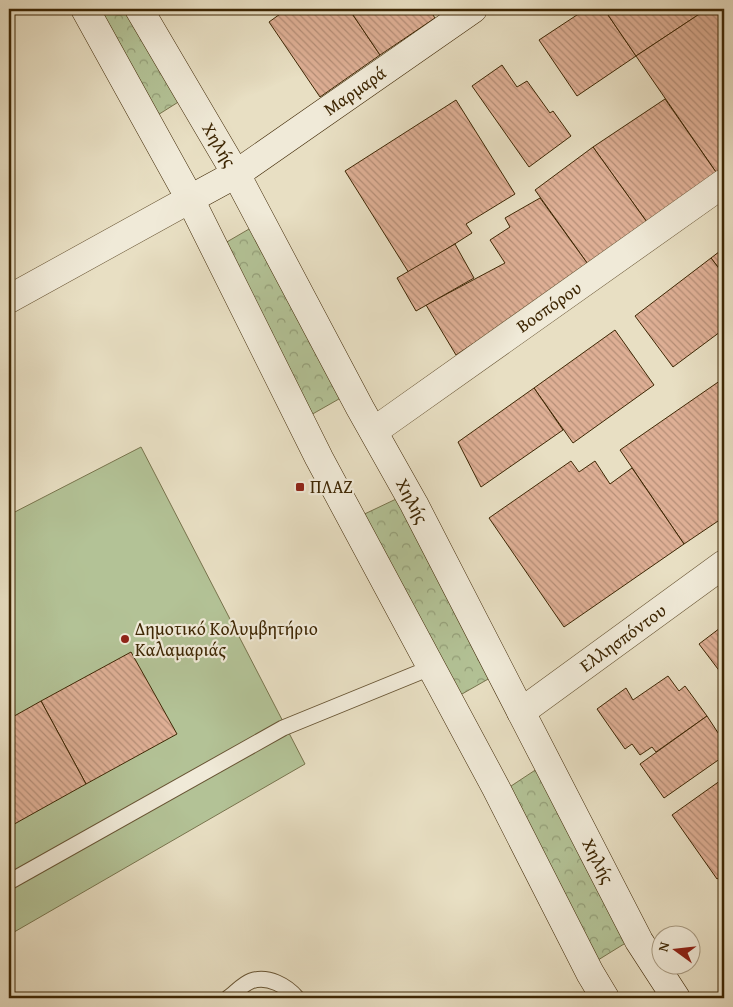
<svg xmlns="http://www.w3.org/2000/svg" width="733" height="1007" font-family="'Gentium Book Plus',serif">
  <defs>
    <pattern id="park-crowns" width="20" height="18" patternUnits="userSpaceOnUse" patternTransform="scale(1.25)"><rect width="20" height="18" fill="#b3c296"/><path d="M2 6a3 3 0 1 1 6 0M12 15a3 3 0 1 1 6 0" fill="none" stroke="#939e78"/></pattern>
    <pattern id="building-back-hatch" width="6" height="6" patternUnits="userSpaceOnUse" patternTransform="scale(1.25)"><rect width="6" height="6" fill="#deaf95"/><path d="M-1 5l2 2M0 0l6 6M5-1l2 2" fill="none" stroke="#b58e77"/></pattern>
  </defs>
  <rect width="100%" height="100%" fill="#e8dfc3"/>
  <filter id="stains"><feTurbulence type="fractalNoise" baseFrequency=".004" numOctaves="4"/><feColorMatrix values="0 0 0 0 .2 0 0 0 0 .09 0 0 0 0 .02 0 0 0 .5 -.17"/></filter>
  <radialGradient id="worn" r=".72"><stop offset=".6" stop-color="#630" stop-opacity="0"/><stop offset="1" stop-color="#630" stop-opacity=".3"/></radialGradient>
  <!-- park -->
  <g fill="url(#park-crowns)" stroke="#78744d">
    <path d="M77 9H151L199 89 145 123Z"/>
    <path d="M268 218 360 387 302 420 213 250Z"/>
    <path d="M413 491 504 670 441 706 354 519Z"/>
    <path d="M552 759 645 931 590 965 499 794Z"/>
  </g>
  <!-- garden -->
  <path fill="#b3c296" stroke="#78744d" d="M141 447 305 764 9 935V515Z"/>
  <!-- building -->
  <g fill="url(#building-back-hatch)" stroke="#3e2704">
    <path d="M287 9H349L380 55 320 97 269 22Z"/>
    <path d="M349 9H429L435 18 380 55Z"/>
    <path d="M586 9H604L636 56 577 96 539 40Z"/>
    <path d="M604 9H707L636 56Z"/>
    <path d="M707 9H719L724 16V170L718 175 636 56Z"/>
    <path d="M502 65 517 87 527 81 550 113 553 111 571 136 529 167 472 86Z"/>
    <path d="M665 99 718 175 649 225 593 147Z"/>
    <path d="M456 100 515 194 466 224 472 233 409 273 345 171Z"/>
    <path d="M593 147 649 225 590 267 535 190Z"/>
    <path d="M540 198 590 267 456 355 426 305 505 263 490 240 510 227 505 218Z"/>
    <path d="M455 244 474 278 416 311 397 278Z"/>
    <path d="M724 248V275L711 258Z"/>
    <path d="M711 258 724 275V329L673 367 635 316Z"/>
    <path d="M615 330 654 385 573 443 534 388Z"/>
    <path d="M724 378V517L684 544 620 450Z"/>
    <path d="M534 388 563 430 481 487 458 442Z"/>
    <path d="M571 461 579 472 595 461 610 484 632 468 684 544 564 627 489 518Z"/>
    <path d="M724 625V677L699 644Z"/>
    <path d="M131 652 177 734 86 784 41 701Z"/>
    <path d="M668 676 679 691 685 686 707 716 656 752 652 747 640 755 632 744 625 749 597 709 626 688 633 700Z"/>
    <path d="M41 701 86 784 9 827V719Z"/>
    <path d="M707 716 724 742V756L664 798 640 764Z"/>
    <path d="M724 778V874L717 879 672 815Z"/>
  </g>
  <g fill="none" stroke-linecap="round" stroke-linejoin="round">
    <!-- service casing -->
    <g stroke="#685534" stroke-width="17">
      <g id="service">
        <path d="M9 882 283 728 430 668"/>
        <path d="M228 998C235 993 243 984 251 981 268 975 287 986 297 998"/>
      </g>
    </g>
    <!-- minor casing -->
    <g stroke="#685534" stroke-width="29">
      <g id="minor">
        <path d="M9 299 190 199"/>
        <path d="M374 431 724 183"/>
        <path d="M521 712 724 564"/>
      </g>
    </g>
    <!-- secondary casing -->
    <g stroke="#3e2704" stroke-width="29">
      <g id="secondary">
        <path d="M85 9 190 199 319 458 496 788 590 973 605 998"/>
        <path d="M139 9 236 174 360 408 414 504 639 941 676 998"/>
        <path d="M190 199 236 174 473 9"/>
      </g>
    </g>
    <!-- service -->
    <use href="#service" stroke="#f0ead8" stroke-width="15"/>
    <!-- minor -->
    <use href="#minor" stroke="#f0ead8" stroke-width="28"/>
    <!-- secondary -->
    <use href="#secondary" stroke="#f0ead8" stroke-width="28"/>
  </g>
  <!-- markers -->
  <g fill="#8f2418" stroke="#f0ead8" stroke-width="2">
    <rect x="295" y="482" width="10" height="10" rx="2.5"/>
    <circle cx="125" cy="639" r="5"/>
  </g>
  <g text-anchor="middle" stroke-width="4.5" stroke-linejoin="round" paint-order="stroke">
    <!-- street labels -->
    <g font-size="18" fill="#3e2704" stroke="#f0ead8">
      <text transform="translate(355 91) rotate(-35)" y="6">Μαρμαρά</text>
      <text transform="translate(219 145) rotate(59)" y="6">Χηλής</text>
      <text transform="translate(549 307) rotate(-35)" y="6">Βοσπόρου</text>
      <text transform="translate(412 501) rotate(62)" y="6">Χηλής</text>
      <text transform="translate(623 638) rotate(-36)" y="6">Ελλησπόντου</text>
      <text transform="translate(598 861) rotate(63)" y="6">Χηλής</text>
    </g>
    <!-- poi labels -->
    <g font-size="18" fill="#3e2704" stroke="#f0ead8" text-anchor="start">
      <text x="310" y="493">ΠΛΑΖ</text>
      <text x="135" y="635">Δημοτικό Κολυμβητήριο<tspan x="135" dy="21">Καλαμαριάς</tspan></text>
    </g>
  </g>
  <!-- margin -->
  <rect width="733" height="1007" fill="none" stroke="#e8dfc3" stroke-width="30"/>
  <rect x="10" y="10" width="713" height="987" fill="none" stroke="#3e2704" stroke-width="2.5"/>
  <rect x="15" y="15" width="703" height="977" fill="none" stroke="#3e2704"/>
  <!-- north arrow -->
  <g transform="translate(676 950) rotate(285)"><circle r="24" fill="#f0ead8" stroke="#a99c83"/>
  <path d="M0-4L9 19L0 12L-9 19Z" fill="#8f2418"/>
  <text y="-8" font-size="14" font-weight="bold" text-anchor="middle" fill="#3e2704">N</text>
  </g>
  <rect width="100%" height="100%" filter="url(#stains)"/>
  <rect width="100%" height="100%" fill="url(#worn)"/>
</svg>
